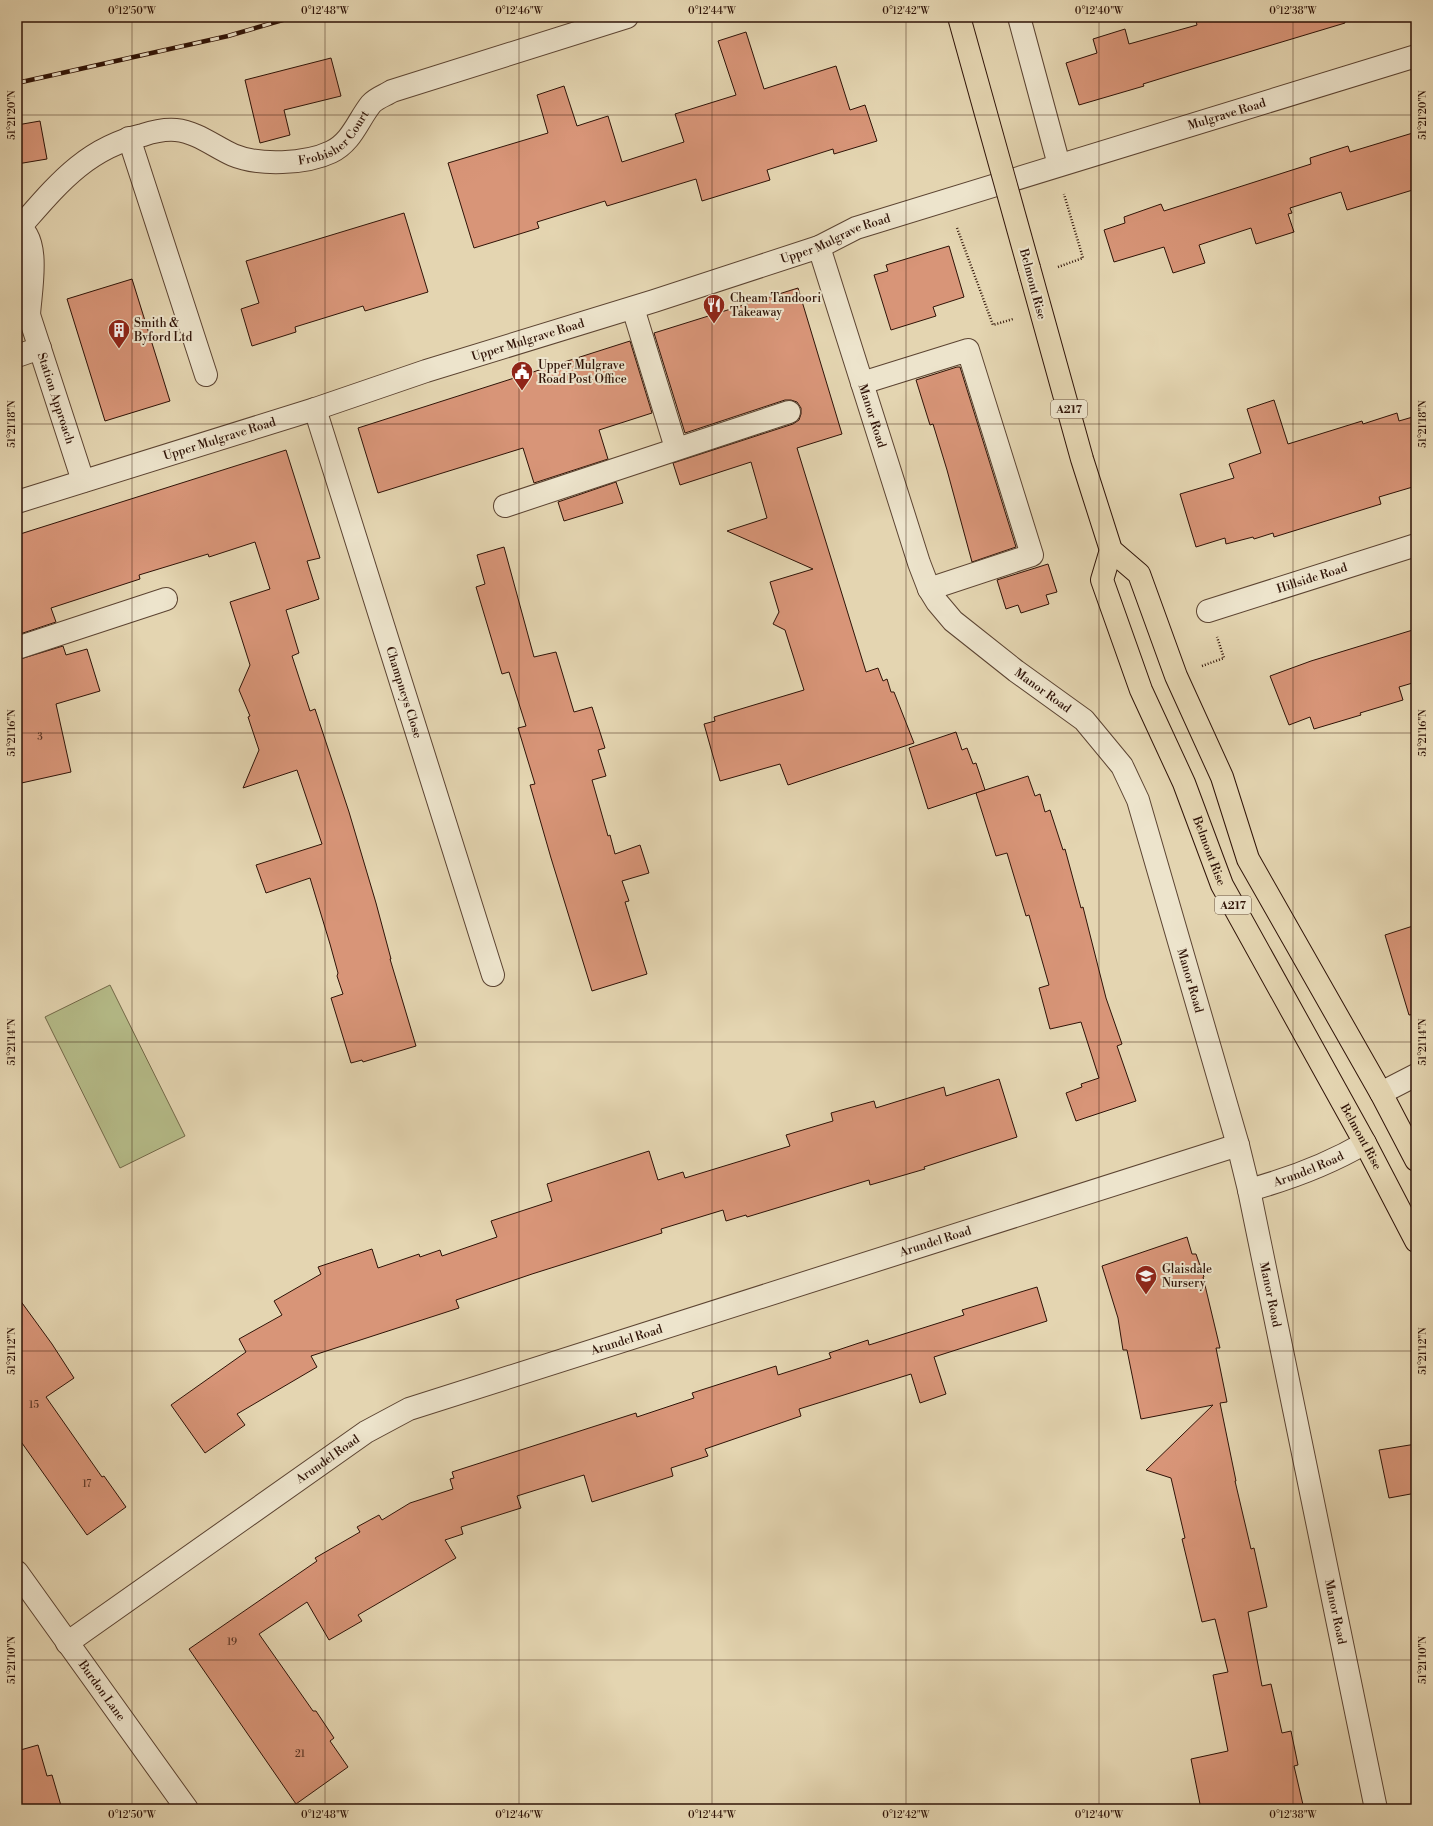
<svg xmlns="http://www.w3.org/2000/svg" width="1433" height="1826" font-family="'Libre Bodoni',serif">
  <rect width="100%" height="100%" fill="#e4d5b1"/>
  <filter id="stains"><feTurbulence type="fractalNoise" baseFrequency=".005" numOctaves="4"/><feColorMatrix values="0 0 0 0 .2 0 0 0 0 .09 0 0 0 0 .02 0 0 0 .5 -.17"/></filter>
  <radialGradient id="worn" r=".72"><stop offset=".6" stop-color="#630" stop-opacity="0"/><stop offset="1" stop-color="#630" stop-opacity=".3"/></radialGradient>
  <!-- green -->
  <path fill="#b6bd8a" stroke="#726848" d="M110 985 185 1136 120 1168 45 1017Z"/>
  <!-- building -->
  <g fill="#d89578" stroke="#2f1307">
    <path d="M1195 17H1344L1345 23 1182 72 1143 84 1144 86 1079 105 1066 63 1097 53 1093 39 1125 29 1129 44 1197 25Z"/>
    <path d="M746 32 764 89 836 66 850 110 865 105 877 141 834 154 833 149 767 170 770 180 702 201 696 179 607 206 605 201 537 222 539 228 474 248 448 163 548 133 537 95 564 86 577 126 608 116 622 162 684 142 675 114 736 95 718 41Z"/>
    <path d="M331 58 341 96 284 110 290 135 260 143 245 80Z"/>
    <path d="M40 121 47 159 17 164V125Z"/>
    <path d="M1416 132V189L1347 210 1341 192 1290 208 1292 213 1288 214 1294 232 1256 244 1251 228 1199 245 1205 263 1173 273 1164 247 1114 262 1104 230 1125 223 1124 217 1161 204 1164 211 1311 164 1310 158 1348 146 1350 152Z"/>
    <path d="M404 213 428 292 365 311 363 306 295 327 296 332 252 346 241 309 259 303 246 261Z"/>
    <path d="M949 246 964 297 933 307 936 316 891 330 874 275 888 271 886 265Z"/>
    <path d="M132 279 170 401 105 421 67 299Z"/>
    <path d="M798 288 842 434 797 448 866 672 878 668 883 681 887 679 891 692H894L914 743 788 785 780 764 720 781 704 724 715 721 714 717 804 690 785 630 773 624 779 612 770 582 813 569 727 531 767 518 751 462 680 485 673 463 793 424 799 420 801 414V408L797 402 791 400H785L685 433 654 333Z"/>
    <path d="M630 341 652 413 599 430 608 459 534 483 523 448 378 493 358 428Z"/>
    <path d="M957 367H960L1016 547 972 562 947 470 933 424 930 425 916 380Z"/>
    <path d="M1274 400 1288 444 1362 421 1363 424 1397 413 1399 421 1416 416V486L1379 497 1381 504 1274 537 1273 533 1254 539 1253 537 1226 544 1225 538 1196 547 1180 494 1234 478 1229 464 1261 453 1247 409Z"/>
    <path d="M286 450 320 558 307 561 319 599 286 610 299 653 292 656 310 711 315 709 349 812 376 903 391 959H390L416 1046 363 1062 362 1060 351 1063 331 998 343 994 337 976 338 973 330 944 310 878 266 893 256 865 322 844 297 770 243 788 259 750 248 717 250 716 239 690 250 665 230 602 270 589 255 542 209 557 208 554 139 575 140 579 51 608 56 622 17 635V535Z"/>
    <path d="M616 482 623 503 564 521 558 502Z"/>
    <path d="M504 547 534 657 556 652 574 712 592 707 605 748 598 750 606 776 592 780 608 836 610 835 615 854 640 845 649 873 622 881 629 901 625 902 647 974 592 991 551 858 530 785 535 784 518 728 526 726 509 672 502 674 476 587 485 584 477 555Z"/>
    <path d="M1048 564 1057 592 1046 595 1049 604 1021 613 1018 605 1006 609 997 580Z"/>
    <path d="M1416 629V682L1399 687 1403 700 1360 713 1361 715 1314 729 1310 717 1289 725 1270 676 1311 661Z"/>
    <path d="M63 646 66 655 87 649 100 691 56 704 71 772 17 784V660Z"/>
    <path d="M956 732 962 750 967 748 973 764 976 763 985 790 928 809 909 748Z"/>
    <path d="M1028 776 1035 796 1040 794 1045 812 1050 810 1063 850 1065 849 1081 908 1083 907 1106 998 1122 1044 1117 1046 1136 1101 1076 1121 1066 1093 1082 1087 1081 1084 1099 1078 1081 1022 1050 1029 1039 988 1049 985 1029 915 1026 916 1007 853 996 856 976 793Z"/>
    <path d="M1416 925V1014L1409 1015 1385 935Z"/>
    <path d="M999 1079 1017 1137 924 1167 925 1169 870 1185 869 1180 747 1217 746 1215 726 1221 723 1210 661 1229 662 1233 532 1274 456 1300 459 1308 311 1356 317 1367 237 1414 245 1425 205 1453 171 1405 246 1352 239 1339 282 1315 274 1301 321 1274 318 1267 372 1249 378 1268 419 1254 420 1257 440 1250 442 1256 497 1237 491 1221 552 1201 547 1184 649 1151 658 1180 683 1172 685 1178 790 1146 786 1135 833 1121 831 1113 874 1101 876 1108 944 1087 946 1096Z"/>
    <path d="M1187 1237 1192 1254H1196L1204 1277H1203L1220 1348H1216L1227 1402 1220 1403 1236 1481H1235L1251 1549 1254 1548 1267 1607 1248 1612 1262 1686 1271 1684 1282 1733 1291 1731 1298 1765 1294 1766 1304 1809H1201L1191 1759 1228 1751 1213 1675 1228 1672 1215 1619 1202 1622 1182 1539 1185 1538 1171 1478 1146 1470 1213 1405 1141 1419 1127 1350H1123L1118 1318 1102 1266Z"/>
    <path d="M1037 1287 1047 1321 934 1357 946 1394 920 1403 911 1374 799 1409 801 1416 705 1449 708 1456 671 1468 673 1476 592 1502 584 1475 517 1496 521 1508 461 1527 463 1534 445 1540 456 1558 358 1615 362 1621 329 1640 307 1602 259 1634 313 1711H316L334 1738 330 1741 348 1767 296 1804 189 1649 317 1561 315 1558 360 1532 357 1527 379 1515 382 1520 410 1503 453 1489 450 1479 454 1478 452 1472 636 1413 637 1417 694 1398 692 1393 776 1366 778 1375 831 1358 829 1353 868 1340 869 1345 964 1315 962 1310Z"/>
    <path d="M17 1296 52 1344 74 1378 46 1397 102 1477 104 1476 126 1507 87 1535 17 1436Z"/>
    <path d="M1416 1444V1493L1389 1498 1379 1450Z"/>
    <path d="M38 1745 47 1776 52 1775 62 1809H17V1751Z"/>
  </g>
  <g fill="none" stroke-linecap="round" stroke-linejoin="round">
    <!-- minor casing -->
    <g stroke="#5c4432" stroke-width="24">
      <g id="minor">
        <path d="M1019 17 1059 165"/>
        <path d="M129 138 206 375"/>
        <path d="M17 226C42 237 30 293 29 315"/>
        <path id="s1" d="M20 227C57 185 86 148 143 135 152 132 165 129 176 130 197 132 215 147 233 155 259 166 306 164 331 152 352 142 358 120 371 104 376 98 386 95 392 91L627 17"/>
        <path id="s2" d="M819 247 919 563 929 589 937 602 953 621 1016 671 1084 720 1122 766 1138 800 1238 1145 1249 1190 1376 1809"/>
        <path id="s3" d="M17 301 29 315 83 481"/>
        <path d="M633 308 676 448"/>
        <path d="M17 356 40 348"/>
        <path d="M862 383 968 350 1032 555 929 589"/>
        <path id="s4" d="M315 409 493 975"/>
        <path id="s5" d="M17 502 315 409 426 371 654 301 819 247 856 228 1416 56"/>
        <path d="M505 506 789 412"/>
        <path id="s6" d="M1208 611 1416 545"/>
        <path d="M17 648 166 599"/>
        <path d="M1381 1093 1416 1075"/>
        <path id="s7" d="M1249 1190C1289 1179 1329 1164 1365 1143"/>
        <path id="s8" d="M17 1572 187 1809"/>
        <path id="s9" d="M67 1643 366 1432 409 1409 1238 1145"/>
      </g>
    </g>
    <!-- highway casing -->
    <g stroke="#2f1307" stroke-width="24">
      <g id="highway">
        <path d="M1029 268 1082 459 1111 550 1139 574 1176 676 1222 777 1248 859 1381 1093 1416 1160"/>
        <path id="s10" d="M1111 550 1102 580 1141 690 1184 783 1222 885 1365 1143 1416 1241"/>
      </g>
    </g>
    <!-- path -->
    <g stroke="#2f1307" stroke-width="2.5" stroke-dasharray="1 2" stroke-linecap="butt">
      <path d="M957 228 993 325 1013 319"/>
      <path d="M1058 267 1083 258 1064 194"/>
      <path d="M1202 666 1224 658 1217 637"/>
    </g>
    <!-- minor -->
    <use href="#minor" stroke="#ede4cc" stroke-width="22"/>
    <!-- highway -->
    <use href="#highway" stroke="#e4d5b1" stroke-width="22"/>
    <!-- rail casing -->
    <g stroke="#2f1307" stroke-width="4.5">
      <path id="rail" d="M17 83 228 36 293 17"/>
    </g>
    <!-- rail -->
    <use href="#rail" stroke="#ede4cc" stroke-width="3" stroke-dasharray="9" stroke-linecap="butt"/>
    <!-- highway-bridge casing -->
    <g stroke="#2f1307" stroke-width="24" stroke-linecap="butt">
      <path id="highway-bridge" d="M959 17 1029 268"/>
    </g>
    <!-- highway-bridge -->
    <use href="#highway-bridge" stroke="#e4d5b1" stroke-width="22"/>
  </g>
  <!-- ticks -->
  <path fill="none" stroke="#2f1307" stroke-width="1" stroke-opacity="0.45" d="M132 17V1809M325 17V1809M519 17V1809M712 17V1809M906 17V1809M1099 17V1809M1293 17V1809M17 115H1416M17 424H1416M17 733H1416M17 1042H1416M17 1351H1416M17 1660H1416"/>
  <!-- icons -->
  <defs>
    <g id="restaurant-pin" transform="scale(1.15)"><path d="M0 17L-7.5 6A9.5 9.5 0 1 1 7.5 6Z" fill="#8f2418" stroke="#ede4cc"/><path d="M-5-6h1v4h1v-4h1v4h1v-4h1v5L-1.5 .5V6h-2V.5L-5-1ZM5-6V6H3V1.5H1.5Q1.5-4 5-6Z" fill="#fff"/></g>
    <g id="building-pin" transform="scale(1.15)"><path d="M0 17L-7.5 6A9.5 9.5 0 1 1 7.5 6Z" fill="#8f2418" stroke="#ede4cc"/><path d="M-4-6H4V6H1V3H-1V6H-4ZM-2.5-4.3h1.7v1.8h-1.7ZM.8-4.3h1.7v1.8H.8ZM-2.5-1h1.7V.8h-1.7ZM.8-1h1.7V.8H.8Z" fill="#fff"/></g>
    <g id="civic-pin" transform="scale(1.15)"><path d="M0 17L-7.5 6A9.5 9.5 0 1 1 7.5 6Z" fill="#8f2418" stroke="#ede4cc"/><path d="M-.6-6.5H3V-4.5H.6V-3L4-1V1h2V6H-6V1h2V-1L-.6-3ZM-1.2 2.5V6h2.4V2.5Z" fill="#fff"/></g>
    <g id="school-pin" transform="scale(1.15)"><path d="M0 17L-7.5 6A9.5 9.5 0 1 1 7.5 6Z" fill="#8f2418" stroke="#ede4cc"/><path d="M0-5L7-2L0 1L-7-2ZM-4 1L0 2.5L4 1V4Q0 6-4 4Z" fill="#fff"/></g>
  </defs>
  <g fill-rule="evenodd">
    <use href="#restaurant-pin" x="714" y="305"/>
    <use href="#building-pin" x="119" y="330"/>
    <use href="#civic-pin" x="522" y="372"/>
    <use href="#school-pin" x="1146" y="1276"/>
  </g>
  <g text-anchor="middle" stroke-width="4" stroke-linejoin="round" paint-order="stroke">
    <!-- number labels -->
    <g font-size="10" fill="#593423">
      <text x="40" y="740">3</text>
      <text x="34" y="1408">15</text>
      <text x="87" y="1487">17</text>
      <text x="232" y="1645">19</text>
      <text x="300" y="1757">21</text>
    </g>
    <!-- shield labels -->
    <g fill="#ede4cc" stroke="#685242" stroke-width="1">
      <rect x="1051" y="400" width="36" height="18" rx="3"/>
      <rect x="1215" y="896" width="36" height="18" rx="3"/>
    </g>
    <g font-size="11" font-weight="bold" fill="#2f1307">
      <text x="1069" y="413">A217</text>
      <text x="1233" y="909">A217</text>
    </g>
    <!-- street labels -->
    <g font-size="12" fill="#2f1307" stroke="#ede4cc">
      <text dy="4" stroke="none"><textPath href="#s5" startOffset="1271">Mulgrave Road</textPath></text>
      <text dy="4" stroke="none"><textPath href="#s1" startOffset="363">Frobisher Court</textPath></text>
      <text dy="4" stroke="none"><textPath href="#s5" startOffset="860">Upper Mulgrave Road</textPath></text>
      <text transform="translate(1033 284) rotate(75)" y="4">Belmont Rise</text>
      <text dy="4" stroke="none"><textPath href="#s5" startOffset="536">Upper Mulgrave Road</textPath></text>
      <text dy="4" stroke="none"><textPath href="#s3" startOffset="106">Station Approach</textPath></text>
      <text dy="4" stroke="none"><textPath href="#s2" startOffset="177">Manor Road</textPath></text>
      <text dy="4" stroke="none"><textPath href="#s5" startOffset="212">Upper Mulgrave Road</textPath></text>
      <text dy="4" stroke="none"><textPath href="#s6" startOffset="109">Hillside Road</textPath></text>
      <text dy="4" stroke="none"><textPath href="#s2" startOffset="513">Manor Road</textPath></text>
      <text dy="4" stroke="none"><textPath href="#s4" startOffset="297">Champneys Close</textPath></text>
      <text dy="4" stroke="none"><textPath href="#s10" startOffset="323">Belmont Rise</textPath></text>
      <text dy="4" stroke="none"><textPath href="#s2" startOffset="849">Manor Road</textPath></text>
      <text dy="4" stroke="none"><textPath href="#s10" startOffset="647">Belmont Rise</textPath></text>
      <text dy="4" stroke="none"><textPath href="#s7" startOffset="63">Arundel Road</textPath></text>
      <text dy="4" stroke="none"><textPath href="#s9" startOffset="967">Arundel Road</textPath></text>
      <text dy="4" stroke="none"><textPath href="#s2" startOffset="1173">Manor Road</textPath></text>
      <text dy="4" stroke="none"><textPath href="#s9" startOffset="643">Arundel Road</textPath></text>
      <text dy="4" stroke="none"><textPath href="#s9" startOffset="319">Arundel Road</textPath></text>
      <text dy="4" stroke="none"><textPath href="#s2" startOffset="1497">Manor Road</textPath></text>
      <text dy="4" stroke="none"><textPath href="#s8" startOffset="146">Burdon Lane</textPath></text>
    </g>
    <!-- poi labels -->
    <g font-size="12" fill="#2f1307" stroke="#ede4cc" text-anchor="start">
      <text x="730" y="302">Cheam Tandoori<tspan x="730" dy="14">Takeaway</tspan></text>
      <text x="134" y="327">Smith &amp;<tspan x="134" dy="14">Byford Ltd</tspan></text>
      <text x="538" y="369">Upper Mulgrave<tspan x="538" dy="14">Road Post Office</tspan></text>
      <text x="1162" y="1273">Glaisdale<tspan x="1162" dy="14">Nursery</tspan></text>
    </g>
  </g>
  <!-- margin -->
  <rect width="1433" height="1826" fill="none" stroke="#e4d5b1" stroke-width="44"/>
  <rect x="22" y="22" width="1389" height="1782" fill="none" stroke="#2f1307" stroke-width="1.5"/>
  <g font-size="10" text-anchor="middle" fill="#2f1307">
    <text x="132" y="14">0°12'50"W</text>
    <text x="325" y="14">0°12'48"W</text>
    <text x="519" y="14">0°12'46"W</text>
    <text x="712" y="14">0°12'44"W</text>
    <text x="906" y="14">0°12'42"W</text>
    <text x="1099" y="14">0°12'40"W</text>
    <text x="1293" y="14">0°12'38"W</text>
    <text transform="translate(11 115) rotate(-90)" y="4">51°21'20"N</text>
    <text transform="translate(1422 115) rotate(-90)" y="4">51°21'20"N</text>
    <text transform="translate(11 424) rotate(-90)" y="4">51°21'18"N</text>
    <text transform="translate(1422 424) rotate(-90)" y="4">51°21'18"N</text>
    <text transform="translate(11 733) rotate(-90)" y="4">51°21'16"N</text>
    <text transform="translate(1422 733) rotate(-90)" y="4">51°21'16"N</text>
    <text transform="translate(11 1042) rotate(-90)" y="4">51°21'14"N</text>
    <text transform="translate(1422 1042) rotate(-90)" y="4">51°21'14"N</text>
    <text transform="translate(11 1351) rotate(-90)" y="4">51°21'12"N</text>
    <text transform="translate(1422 1351) rotate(-90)" y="4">51°21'12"N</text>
    <text transform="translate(11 1660) rotate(-90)" y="4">51°21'10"N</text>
    <text transform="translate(1422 1660) rotate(-90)" y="4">51°21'10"N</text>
    <text x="132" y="1818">0°12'50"W</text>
    <text x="325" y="1818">0°12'48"W</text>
    <text x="519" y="1818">0°12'46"W</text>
    <text x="712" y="1818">0°12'44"W</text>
    <text x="906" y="1818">0°12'42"W</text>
    <text x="1099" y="1818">0°12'40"W</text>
    <text x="1293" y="1818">0°12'38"W</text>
  </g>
  <rect width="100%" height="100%" filter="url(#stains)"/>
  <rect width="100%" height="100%" fill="url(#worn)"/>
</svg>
